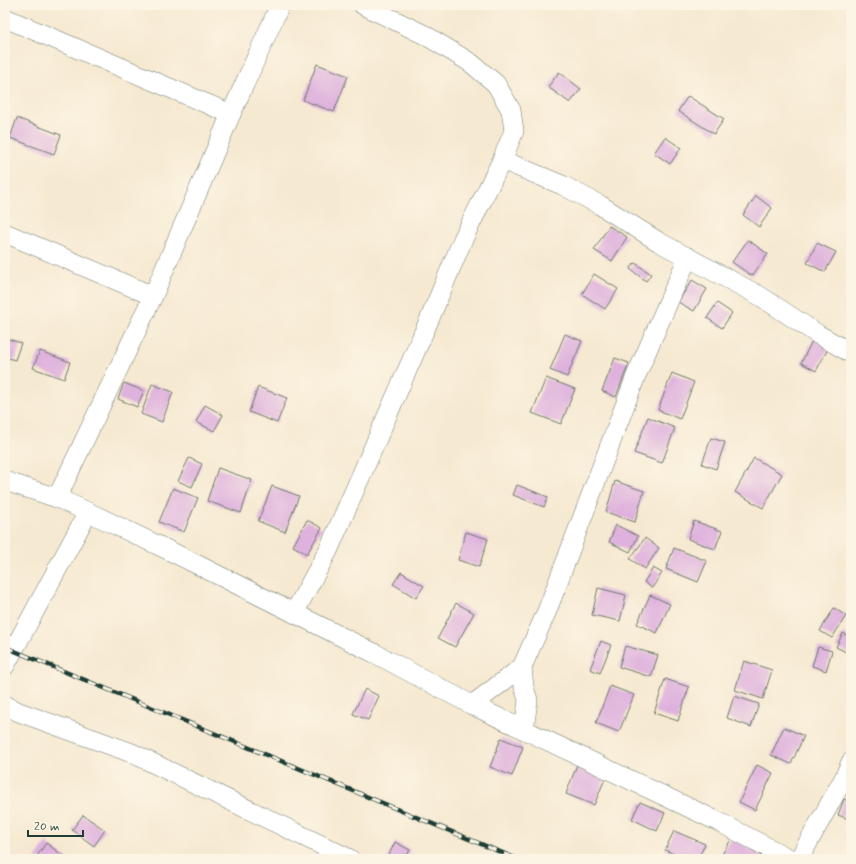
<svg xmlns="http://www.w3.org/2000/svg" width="856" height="864" font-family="Mynerve,sans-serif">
  <rect width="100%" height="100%" fill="#fcf5e5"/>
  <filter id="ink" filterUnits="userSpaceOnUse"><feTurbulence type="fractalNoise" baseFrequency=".025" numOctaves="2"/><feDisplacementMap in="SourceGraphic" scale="8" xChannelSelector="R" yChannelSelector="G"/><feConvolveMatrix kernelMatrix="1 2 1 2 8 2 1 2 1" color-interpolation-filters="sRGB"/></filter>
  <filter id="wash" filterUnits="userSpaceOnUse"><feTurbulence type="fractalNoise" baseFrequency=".012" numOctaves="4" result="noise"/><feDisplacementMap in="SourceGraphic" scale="16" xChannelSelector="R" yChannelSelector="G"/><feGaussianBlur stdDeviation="0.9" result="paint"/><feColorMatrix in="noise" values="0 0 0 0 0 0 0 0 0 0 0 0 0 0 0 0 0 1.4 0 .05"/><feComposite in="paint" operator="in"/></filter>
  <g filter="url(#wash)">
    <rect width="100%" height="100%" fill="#f6e9d1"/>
    <g id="blocks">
      <!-- building -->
      <g fill="#dfb2dd">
        <path d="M317 64 348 76 334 112 303 100Z"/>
        <path d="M559 72 581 89 570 103 548 87Z"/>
        <path d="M688 96 724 119 714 134 678 111Z"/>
        <path d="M17 118 61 135 54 154 10 138Z"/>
        <path d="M665 137 681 148 670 164 654 153Z"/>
        <path d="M756 196 772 208 759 227 743 215Z"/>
        <path d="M609 226 627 237 612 261 594 250Z"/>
        <path d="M748 240 768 254 752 276 732 262Z"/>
        <path d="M817 243 836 252 825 272 807 263Z"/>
        <path d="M635 263 651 274 646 281 630 269Z"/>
        <path d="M594 274 618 289 605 309 582 294Z"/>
        <path d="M692 280 707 289 694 311 678 302Z"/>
        <path d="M717 303 732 313 722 328 707 318Z"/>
        <path d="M565 334 582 341 567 377 550 370Z"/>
        <path d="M814 337 830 345 816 371 801 363Z"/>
        <path d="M5 338 21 343 15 360 5 357Z"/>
        <path d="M40 351 70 362 64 379 33 368Z"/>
        <path d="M615 358 629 363 616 397 602 391Z"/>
        <path d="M672 373 694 382 680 419 658 410Z"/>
        <path d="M546 378 575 389 561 424 532 413Z"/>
        <path d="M124 383 144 391 137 407 118 399Z"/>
        <path d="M152 384 173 392 162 422 141 414Z"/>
        <path d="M258 387 287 398 277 423 249 412Z"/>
        <path d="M205 405 223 415 214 431 196 422Z"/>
        <path d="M648 417 675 428 662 463 634 453Z"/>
        <path d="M711 438 725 442 716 469 702 464Z"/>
        <path d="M189 458 202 464 192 487 178 481Z"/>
        <path d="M754 458 782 474 763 508 735 492Z"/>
        <path d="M218 468 252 480 241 513 207 501Z"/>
        <path d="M615 481 644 491 635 522 606 512Z"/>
        <path d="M517 485 548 497 544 507 513 495Z"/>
        <path d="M272 486 299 496 285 532 258 521Z"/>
        <path d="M173 488 198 498 184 532 159 522Z"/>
        <path d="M307 520 322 528 307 554 293 546Z"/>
        <path d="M694 521 722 531 715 549 688 539Z"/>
        <path d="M616 525 638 536 630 552 609 542Z"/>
        <path d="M466 532 488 539 479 567 458 560Z"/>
        <path d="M645 538 659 548 645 569 630 559Z"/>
        <path d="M674 548 707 561 698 582 666 569Z"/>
        <path d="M653 568 662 573 652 588 644 582Z"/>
        <path d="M401 572 424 586 416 598 393 584Z"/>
        <path d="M598 588 626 595 620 621 592 615Z"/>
        <path d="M650 595 670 604 657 633 637 624Z"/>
        <path d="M456 603 474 613 455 647 438 638Z"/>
        <path d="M834 608 846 616 832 638 820 631Z"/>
        <path d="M843 633 851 638V647L848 653 836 647Z"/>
        <path d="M601 641 611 645 600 673 590 669Z"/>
        <path d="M625 646 658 655 651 677 619 667Z"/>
        <path d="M818 647 832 651 826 671 812 666Z"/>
        <path d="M744 661 772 670 763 699 735 690Z"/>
        <path d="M665 679 689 687 678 721 654 713Z"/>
        <path d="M610 686 634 695 619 732 596 723Z"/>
        <path d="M365 689 379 696 368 720 353 714Z"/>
        <path d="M734 696 759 704 751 727 727 718Z"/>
        <path d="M784 727 804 736 791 764 771 755Z"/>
        <path d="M501 738 523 747 512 776 490 767Z"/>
        <path d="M578 762 607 774 594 805 566 794Z"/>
        <path d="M757 765 773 773 755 810 739 802Z"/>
        <path d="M844 799 851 802V820L838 815Z"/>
        <path d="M640 802 665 813 657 831 632 819Z"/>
        <path d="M83 815 105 830 94 846 72 830Z"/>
        <path d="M674 831 705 844 698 859H685L665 850Z"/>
        <path d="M732 838 762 856 760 859H719Z"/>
        <path d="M395 842 410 850 405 859H387Z"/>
        <path d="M46 843 68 859H35Z"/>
      </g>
    </g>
  </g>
  <g filter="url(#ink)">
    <use href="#blocks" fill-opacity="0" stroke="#6a796b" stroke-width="1"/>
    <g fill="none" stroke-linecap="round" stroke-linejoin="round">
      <!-- minor casing -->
      <g stroke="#6a796b" stroke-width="20">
        <g id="minor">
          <path d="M5 18 231 114"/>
          <path d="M502 160 562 185 600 205 659 242 760 296 819 335 851 353"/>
          <path d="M5 233 153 296"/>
          <path d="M5 481 57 498 88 512 172 552 376 654 472 705 717 821 790 859"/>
          <path d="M57 498 153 296 231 114 280 5"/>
          <path d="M294 613 328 551 430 318 463 239 502 160 514 131 511 110 496 84 471 63 425 35 363 5"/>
          <path d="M5 666 88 512"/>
          <path d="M522 667 524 687 528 700 524 730"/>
          <path d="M5 705 19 712 132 753 350 859"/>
          <path d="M472 705 522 667 547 611 636 376 688 257"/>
          <path d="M799 859 845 776 851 762"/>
        </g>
      </g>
      <!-- minor -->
      <use href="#minor" stroke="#fff" stroke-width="19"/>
      <!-- rail casing -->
      <g stroke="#1f3d34" stroke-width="4.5">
        <path id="rail" d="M5 647 303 770 517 859"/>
      </g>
      <!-- rail -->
      <use href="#rail" stroke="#fcf5e5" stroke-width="3" stroke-dasharray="9" stroke-linecap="butt"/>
    </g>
  </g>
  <!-- margin -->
  <rect width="856" height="864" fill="none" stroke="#fcf5e5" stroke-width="20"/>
  <!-- scale -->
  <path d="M28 830v6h55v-6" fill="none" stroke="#1f3d34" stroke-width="2"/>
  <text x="34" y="830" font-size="12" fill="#1f3d34" stroke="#fcf5e5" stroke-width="3" paint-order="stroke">20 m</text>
</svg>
